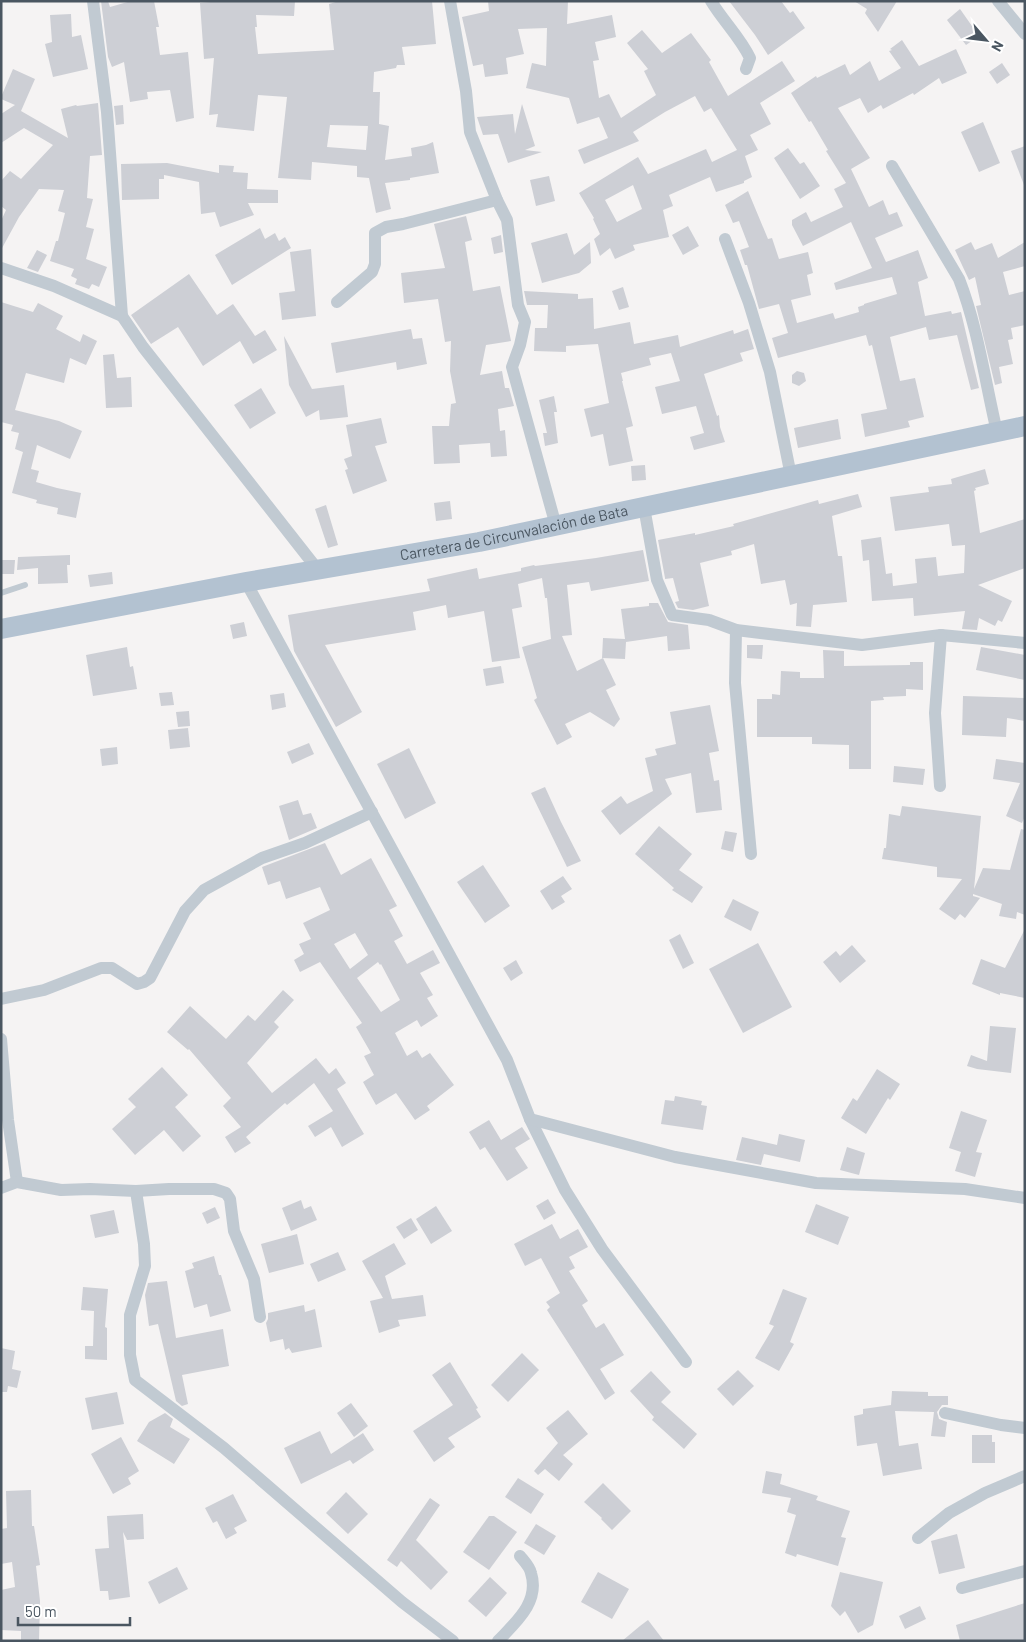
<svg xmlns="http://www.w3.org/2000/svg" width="1026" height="1642" font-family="Barlow,sans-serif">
  <rect width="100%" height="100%" fill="#f5f3f3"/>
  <!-- building -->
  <g fill="#cdcfd5" fill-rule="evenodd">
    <path d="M101 1H108L110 7 131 1H154L159 27H156L160 55 188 52 194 118 176 122 170 90 147 92 148 99 130 102 124 62 112 67 108 57Z"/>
    <path d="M221 1H295L294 16 256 15 257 27H255L258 54 334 50 329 4 339 1H432L436 44 402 47 405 65H397L396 68 374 72 373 92H380L379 124 389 126 385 160 412 156 411 148 426 145 433 142 439 173 410 178V180L385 183 391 209 376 213 369 178 357 177V166L312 162 311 180 278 178 287 97 258 95 254 131 216 127 218 114 209 115 214 58 204 59 200 3ZM330 125 368 126 366 150 327 147Z"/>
    <path d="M488 1H568L567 24 612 15 616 37 595 42 599 60 593 61 599 98 609 94 621 118 656 95 644 71 648 69 627 43 642 30 662 53 691 33 711 60 709 62 728 96 782 61 795 81 760 103 771 124 750 135 758 150 745 156 752 177 744 181V183L716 192 710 177 669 195 673 206 663 210 669 237 633 245 635 250 615 259 610 248 600 256 594 239 600 234 593 219 594 218 579 193 638 157 648 174 706 149 712 162 737 150 711 108 704 112 695 96 665 112 633 132 639 141 584 164 578 150 608 138 599 117 577 124 569 98 526 88 532 63 546 66 547 28 518 29 524 54 506 58 508 74 485 77 483 64 473 66 462 17 489 11ZM633 185 642 209 617 222 605 200Z"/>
    <path d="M729 1H781L790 13 793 11 805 28 768 55 755 35Z"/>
    <path d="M854 1H897L878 32 865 13 867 9Z"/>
    <path d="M960 9 979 36 966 45 947 20Z"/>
    <path d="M71 14 72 37 81 35 88 69 53 77 45 44 52 42 50 15Z"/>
    <path d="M902 40 919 66 956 49 967 73 942 84 939 78 914 95 913 93 883 109 881 105 868 113 860 98 838 108 870 158 851 169 869 207 883 200 889 215 897 212 903 226 875 238 886 262 918 250 928 278 918 282 925 316 951 311 952 314 961 312 979 388 971 390 957 335 929 340 926 327 890 337 900 381 915 378 924 417 908 421 910 427 865 437 861 414 887 409 872 345 869 346 866 335 778 358 772 338 788 333 779 304 759 309 747 265H745L740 250 749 247 739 221 733 223 725 205 748 191 768 239 772 238 779 259 808 252 813 273 807 275 811 295 791 300 797 323 833 313 835 319 859 312 858 307 864 305V304L897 294 892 277 836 290 834 283 872 268 851 222 803 246 792 225V220L806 212 811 222 843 207 834 189 846 183 826 151 828 150 811 121 809 122 791 93 816 76 817 78 845 64 850 75 870 61 879 81 901 68 889 51 892 50 890 49Z"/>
    <path d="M1002 63 1010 75 997 84 989 72Z"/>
    <path d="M13 69 35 79 21 111 68 138 61 109 76 105 77 106 98 103 102 155 90 156 87 198 93 199 86 227 94 229 86 259 107 267 99 287 92 284 89 289 75 284 77 279 71 276 74 269 50 261 56 241H58L65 213 58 211 64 190 39 189 19 217 1 250V221L6 210 1 206V181L10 171 21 179 53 145 24 128 1 143V114L15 105 1 99V97Z"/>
    <path d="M522 104 535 146 525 150 542 152 508 163 498 134 483 135 477 117 513 114 515 134Z"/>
    <path d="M123 105 124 124 116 125 114 106Z"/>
    <path d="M983 122 1000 163 979 172 961 132Z"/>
    <path d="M1025 146V185H1024L1011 151Z"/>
    <path d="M788 148 800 164 804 162 820 186 800 199 774 158Z"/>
    <path d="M167 163 219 173V165L234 166 233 172 248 173 247 189 278 190V203H248L254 215 220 227 215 212 201 214 199 182 164 175V179H159V199L122 200 121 164Z"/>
    <path d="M549 176 555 201 536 206 530 180Z"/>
    <path d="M466 216 472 240 465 242 473 291 500 286 511 341 486 345 480 375 502 371 505 388H509L514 406 498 409 500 431 505 430 507 456 491 457 490 443 459 445 460 463 434 464 432 426H449L451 404 456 403 450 371 451 341 445 342 438 299 404 303 401 273 445 268 434 224Z"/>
    <path d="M688 226 699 246 683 255 672 235Z"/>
    <path d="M260 228 265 239 275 233 279 241 285 237 291 248 232 285 215 255Z"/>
    <path d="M567 233 574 255 590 242 591 263 579 273 542 283 531 243Z"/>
    <path d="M501 235 503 252 494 254 491 238Z"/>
    <path d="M971 242 975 250 992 243 998 258 1025 242V266L1003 272 1009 295 1025 291V325L1011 328 1013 339 1008 340 1013 364 999 367 1002 383 995 385 976 306 981 305 975 277 969 280 955 250Z"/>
    <path d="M311 249 316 316 282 320 279 293 295 291 290 252Z"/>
    <path d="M37 250 47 255 38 272 27 268Z"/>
    <path d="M189 274 217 315 233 304 255 336 265 330 277 350 253 364 240 341 203 366 178 327 151 344 131 315Z"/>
    <path d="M623 287 629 307 619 310 612 291Z"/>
    <path d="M524 291 578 294V299L593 298 594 329 630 322 634 344 678 335 680 347 733 330 734 334 748 329 754 349 740 353 743 361 704 374 717 416 719 415 720 427 725 442 694 450 690 437 704 433 696 406 662 414 655 387 680 381 671 353 649 358 651 365 621 373 623 381H622L633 426 626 428 633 461 609 466 603 434 591 437 584 409 609 403 598 344 566 346V352L534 351 535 328H547L548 305H527Z"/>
    <path d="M1 302 33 312 38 303 63 316 56 329 80 342 83 334 97 341 86 365 70 358 64 383 26 373 15 410 59 421 82 431 70 459 37 445 31 469 39 471 36 482 57 488 81 493 76 518 57 514 58 508 36 503 37 500 12 493 23 452 15 449 19 433 11 431 13 425 1 422Z"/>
    <path d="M411 329 413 339 422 338 427 364 397 370 396 362 336 373 331 343Z"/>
    <path d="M284 336 312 389 344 385 348 417 320 420 319 410 306 417 289 385Z"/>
    <path d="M114 354 117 378 131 377 132 407 106 408 103 355Z"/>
    <path d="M797 371 804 373 806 381 799 386 792 383V375Z"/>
    <path d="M261 388 276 413 250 429 234 405Z"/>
    <path d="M554 396 557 412H554L558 443 545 446 543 433H547L539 400Z"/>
    <path d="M381 418 387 443 375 446 387 481 353 494 345 470 348 469 344 459 352 456 346 425Z"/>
    <path d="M838 419 841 439 798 448 794 428Z"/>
    <path d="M645 465 646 480 632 481 631 466Z"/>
    <path d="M985 469 989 484 975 488 976 490 974 491 980 533 1025 519V568L978 585 1012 601 1002 622 998 620 995 626 979 618 977 630 962 629 965 611 914 616 913 598 872 601 869 560 863 561 861 540 881 537 886 574 892 573 893 586 917 583 915 559 936 557 938 576 964 573 965 545 952 546 949 524 895 531 890 497 929 492 928 487 952 484 951 479Z"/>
    <path d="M858 494 862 507 832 516 838 556H842L847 602 813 605 811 627 796 626 797 603 790 605 785 580 761 584 754 544 731 551 732 555 700 563 709 606 693 610 678 608 675 602 679 601 673 578 665 579V578L658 540 695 533V535L734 526 733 524 818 500 819 504Z"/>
    <path d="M450 501 452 519 436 521 434 503Z"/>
    <path d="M326 505 338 545 328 548 315 509Z"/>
    <path d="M643 550 649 581 591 591 589 582 567 585 572 635 562 636 577 671 603 658 616 685 606 690 620 719 614 727 590 712 565 724 572 737 557 745 534 700 537 698 522 647 551 639 547 598H545L542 578 518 584 522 607 512 609 520 658 492 662 484 611 448 618 446 605 413 612 416 630 325 645 362 712 336 727 294 651 288 615 430 591 427 579 477 568 479 579 521 571V568L534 565 535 566 596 558Z"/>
    <path d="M70 555V565H67L68 583 38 584V568L17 570 18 557Z"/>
    <path d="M2 560H15L14 574H2Z"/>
    <path d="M112 572 113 584 90 587 88 575Z"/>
    <path d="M649 603H658L668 622 688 625 690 649 668 651 667 636 626 642 625 659 602 658 603 638 625 639 621 609 649 606Z"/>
    <path d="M244 622 247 636 233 639 230 625Z"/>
    <path d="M747 645H763L762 659 747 658Z"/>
    <path d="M127 647 130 667 133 666 137 689 93 696 86 655Z"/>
    <path d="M981 647 1025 655V680L976 670Z"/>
    <path d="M823 650 844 651V666L910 665V662H923V690L906 689V696L883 697 884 700 871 701V769H849V745L812 744V737H757V699H772V694L780 695 781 671 800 672V678H824Z"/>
    <path d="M501 666 504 683 486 686 483 669Z"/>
    <path d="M172 692 174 705 161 706 159 693Z"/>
    <path d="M284 693 286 707 272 710 270 695Z"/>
    <path d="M963 696 1025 698V721L1007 718 1006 737 962 735Z"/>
    <path d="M710 705 719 751 709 753 714 781 719 780 722 810 696 813 691 773 665 779 672 794 620 835 601 811 621 796 627 804 653 791 645 758 657 755 655 749 676 744 670 712Z"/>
    <path d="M189 711 190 726 178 727 176 712Z"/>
    <path d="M188 728 190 747 170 749 168 730Z"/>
    <path d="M309 743 314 754 292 764 287 752Z"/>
    <path d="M117 747 118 764 102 766 100 749Z"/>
    <path d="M409 748 436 803 405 819 377 764Z"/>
    <path d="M996 759 1025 763V816L1022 823 1006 816 1020 783 993 779Z"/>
    <path d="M894 766 925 769 923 785 893 782Z"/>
    <path d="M545 787 561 822 581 861 567 867 531 793Z"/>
    <path d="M298 800 303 815 311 813 317 828 289 840 279 806Z"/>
    <path d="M902 806 981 816 974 889 983 868 1010 870 1021 829 1025 830V915L1017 912 1016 919 999 916 1002 904 973 894V896L980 898 965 918 960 914 955 920 939 909 962 879 937 877V867L882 859 884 848H886L889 814 900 816Z"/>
    <path d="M659 826 692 854 679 870 703 887 692 903 672 890 674 888 635 854Z"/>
    <path d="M725 831 737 833 733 852 721 849Z"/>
    <path d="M325 843 341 875 371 858 397 906 389 910 403 936 394 941 407 964 433 950 440 963 420 973 433 995 427 998 438 1016 421 1027 417 1020 395 1033 407 1056 417 1050 422 1058 430 1053 454 1085 427 1106 430 1110 415 1120 396 1093 376 1105 363 1082 374 1075 364 1056 371 1053 356 1027 362 1023 320 962 300 972 294 960 304 954 299 944 311 939 303 923 330 910 320 887 286 899 280 881 268 885 262 867ZM355 933 368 955 350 969 334 944ZM378 962 380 965 381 964 400 1000 381 1012 357 978Z"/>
    <path d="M483 865 510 906 485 923 457 882Z"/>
    <path d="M563 876 572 889 561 896 565 902 552 910 540 891Z"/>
    <path d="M733 899 759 912 751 931 724 917Z"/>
    <path d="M1025 929V998L1000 993V995L972 984 981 959 1005 968Z"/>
    <path d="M680 934 694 963 683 969 669 940Z"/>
    <path d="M758 943 792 1007 743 1033 709 969Z"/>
    <path d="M852 945 866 961 840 983 823 962 836 951 840 956Z"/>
    <path d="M516 960 523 973 511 981 503 968Z"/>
    <path d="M283 990 294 1000 274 1022 279 1027 247 1063 272 1093 316 1058 329 1074 336 1068 346 1083 337 1089 364 1134 342 1147 331 1127 315 1137 308 1126 333 1111 314 1083 287 1105 285 1103 246 1137 251 1143 235 1153 225 1137 241 1127 223 1106 231 1098 189 1049 188 1050 167 1032 190 1006 226 1039 248 1015 255 1021Z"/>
    <path d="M990 1026 1016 1028 1011 1073 977 1069 967 1066 971 1055 987 1061Z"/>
    <path d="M162 1067 188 1095 175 1107 201 1136 183 1152 164 1130 135 1155 112 1129 136 1107 128 1099Z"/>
    <path d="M877 1069 900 1084 890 1100 888 1098 866 1134 841 1118 853 1098 857 1101Z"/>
    <path d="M675 1096 702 1101 701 1105 707 1106 703 1130 661 1124 665 1100 674 1101Z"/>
    <path d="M961 1111 987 1120 976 1152 982 1153 975 1177 955 1171 961 1152 949 1148Z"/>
    <path d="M489 1120 501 1140 522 1127 530 1139 515 1148 528 1168 507 1181 485 1147 480 1150 469 1132Z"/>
    <path d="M779 1134 805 1140 800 1162 764 1154 761 1165 736 1160 742 1137 777 1145Z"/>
    <path d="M847 1147 865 1153 859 1175 840 1170Z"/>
    <path d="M548 1199 556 1213 544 1220 536 1206Z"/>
    <path d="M301 1200 304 1209 311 1206 317 1220 291 1231 282 1208Z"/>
    <path d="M816 1204 849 1217 838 1245 805 1232Z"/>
    <path d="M436 1206 452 1231 431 1244 416 1219Z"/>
    <path d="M215 1207 220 1218 207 1224 202 1213Z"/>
    <path d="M114 1210 119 1233 95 1238 90 1215Z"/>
    <path d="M411 1218 418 1230 404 1239 396 1227Z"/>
    <path d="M552 1224 560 1239 578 1229 588 1247 569 1257 575 1268 569 1271 588 1301 582 1305 596 1328 604 1323 624 1355 600 1369 615 1393 605 1400 547 1310 550 1307 546 1302 560 1293 541 1258 525 1266 514 1244Z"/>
    <path d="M297 1234 304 1264 269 1273 261 1244Z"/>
    <path d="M394 1243 406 1264 385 1276 392 1299 423 1295 426 1316 398 1320 400 1326 379 1333 370 1301 383 1298 362 1261Z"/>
    <path d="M338 1252 346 1270 318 1282 310 1264Z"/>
    <path d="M214 1256 219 1275H221L231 1311 210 1317 207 1304 194 1308 185 1271 194 1268 192 1263Z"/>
    <path d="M167 1281 176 1338 223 1329 229 1366 182 1375 188 1404 182 1406 176 1401 158 1324 149 1326 145 1295 148 1283Z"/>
    <path d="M83 1287 108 1289 105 1327 107 1328V1360L85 1359V1346H93L94 1311 81 1310Z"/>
    <path d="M783 1289 807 1298 790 1342 794 1344 779 1371 755 1358 774 1326 769 1324Z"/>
    <path d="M304 1305 305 1312 315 1309 322 1347 292 1353 289 1348 285 1350 283 1339 270 1342 266 1323 268 1319V1313Z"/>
    <path d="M1 1348 15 1351 12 1369 21 1371 17 1388 8 1386 7 1392H1Z"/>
    <path d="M522 1353 539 1370 508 1402 491 1385Z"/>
    <path d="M450 1362 478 1408 476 1409 481 1417 448 1438 455 1447 434 1462 413 1431 453 1405 432 1375Z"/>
    <path d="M738 1370 754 1386 733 1406 717 1389Z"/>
    <path d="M651 1371 671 1392 661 1402 697 1434 684 1449 652 1420 654 1417 630 1391Z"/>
    <path d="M892 1391 928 1392V1396H948V1405H942L937 1412 939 1419 947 1422 945 1437 931 1436 934 1412 895 1411 899 1446 918 1443 922 1469 883 1476 877 1443 857 1446 854 1416 863 1414V1409L891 1405Z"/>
    <path d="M117 1392 124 1424 92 1430 85 1398Z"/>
    <path d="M351 1403 368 1426 354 1437 337 1413Z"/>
    <path d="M568 1410 588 1434 563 1455 573 1464 559 1481 545 1469 538 1475 534 1471 558 1443 546 1428Z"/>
    <path d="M165 1413 173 1419 170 1427 190 1439 174 1464 137 1441 149 1422Z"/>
    <path d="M320 1431 331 1454 363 1433 374 1450 353 1464 350 1460 301 1484 284 1448Z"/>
    <path d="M972 1435H992V1442H995V1463H972Z"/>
    <path d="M121 1437 139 1471 128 1478 131 1484 113 1494 91 1454Z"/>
    <path d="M766 1471 782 1474 780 1484 818 1496 816 1500 850 1511 841 1537 846 1538 838 1566 797 1554 796 1557 785 1553 796 1515 787 1512 791 1498 762 1493Z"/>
    <path d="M518 1478 544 1494 531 1514 505 1497Z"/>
    <path d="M603 1483 631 1511 612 1530 601 1519 602 1518 584 1502Z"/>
    <path d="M31 1490 32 1526H34L40 1565 36 1566 40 1601 39 1641H21V1631L1 1630V1590L15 1587 12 1562 1 1564V1529L7 1528 6 1491Z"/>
    <path d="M346 1492 368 1514 348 1534 326 1513Z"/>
    <path d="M233 1494 247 1521 234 1528 237 1533 226 1539 217 1521 213 1523 205 1508Z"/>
    <path d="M430 1498 440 1505 416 1540 448 1572 431 1590 401 1561 397 1567 387 1560Z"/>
    <path d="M143 1514 144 1539 127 1540 123 1532 130 1597 109 1600 108 1591H100L95 1549 109 1548 107 1516Z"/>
    <path d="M489 1516H494L517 1532 489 1570 463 1552Z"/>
    <path d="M536 1524 556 1536 544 1555 524 1543Z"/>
    <path d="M957 1534 965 1568 939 1574 931 1541Z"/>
    <path d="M177 1567 188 1589 159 1604 148 1582Z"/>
    <path d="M598 1572 629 1589 612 1619 581 1602Z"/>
    <path d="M840 1572 883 1582 873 1625 858 1633 845 1611 840 1616 831 1606Z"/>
    <path d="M490 1577 507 1593 486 1617 468 1601Z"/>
    <path d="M1025 1603V1641H960L956 1625Z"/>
    <path d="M920 1606 926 1619 905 1629 899 1616Z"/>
    <path d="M648 1620 664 1641H622L640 1626Z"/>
  </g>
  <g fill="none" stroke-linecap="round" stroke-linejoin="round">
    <!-- service -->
    <path stroke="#c1cad2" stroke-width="6" d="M1 593 25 585"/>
    <!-- minor -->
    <g stroke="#c1cad2" stroke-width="12">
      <path d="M93 1 107 112 122 316 143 347 318 570"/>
      <path d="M450 1 466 91 470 132 497 200 507 220 518 305 525 322 520 345 512 367 556 526"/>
      <path d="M711 1C723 21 740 37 750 58L746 69"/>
      <path d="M998 1 1025 34"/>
      <path d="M892 166 959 279C978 328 985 381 997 432"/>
      <path d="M725 239 749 303 770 372 791 476"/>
      <path d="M1 268 54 286 122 316"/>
      <path d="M337 302 372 272 375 264V233L386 227 403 224 497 200"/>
      <path d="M644 507 657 580 672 615 709 620 736 630 862 645 941 635 1025 643"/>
      <path d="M246 582 507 1060 530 1119 565 1190 602 1249 686 1362"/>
      <path d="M736 630 735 683 751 854"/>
      <path d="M940 786 935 713 941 635"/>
      <path d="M1 999 44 990 101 968H112L137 984 144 982 150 978 185 911 204 890 262 858 305 843 372 812"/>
      <path d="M1 1039 8 1120 17 1182"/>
      <path d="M530 1119 675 1157 816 1183 965 1189 1025 1198"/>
      <path d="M1 1188 17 1182 61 1190 90 1189 136 1191 169 1189H214L226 1193 230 1199 234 1231 254 1279 260 1317"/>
      <path d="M136 1191 144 1244 145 1266 130 1315V1355L135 1380 224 1448 402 1602 453 1641"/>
      <path d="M945 1413 1001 1425 1025 1428"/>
      <path d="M918 1538 949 1513 985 1493 1025 1476"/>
      <path d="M962 1588 1025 1571"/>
      <path d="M498 1641C516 1622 540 1602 531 1573 530 1567 524 1561 520 1556"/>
    </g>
    <!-- primary -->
    <path stroke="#b3c2d1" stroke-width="20" id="s1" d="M1 629 246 582 479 542 1025 426"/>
  </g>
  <g text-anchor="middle" stroke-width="4" stroke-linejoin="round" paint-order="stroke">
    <!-- street labels -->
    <g font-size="15" fill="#4a5661" stroke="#fff">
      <text dy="5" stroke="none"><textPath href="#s1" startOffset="522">Carretera de Circunvalación de Bata</textPath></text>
    </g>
  </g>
  <!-- border -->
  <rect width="1026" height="1642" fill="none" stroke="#4a5661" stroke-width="5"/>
  <!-- north arrow -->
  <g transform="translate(986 40) rotate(118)" stroke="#ffffff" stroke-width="4" paint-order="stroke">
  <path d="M0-4L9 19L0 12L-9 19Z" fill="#4a5661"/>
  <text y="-8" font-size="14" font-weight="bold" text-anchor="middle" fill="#4a5661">N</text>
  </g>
  <!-- scale -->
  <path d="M18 1617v8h112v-8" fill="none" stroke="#4a5661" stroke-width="2.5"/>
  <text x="25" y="1617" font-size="15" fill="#4a5661" stroke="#ffffff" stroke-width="4" paint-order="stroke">50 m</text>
</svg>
